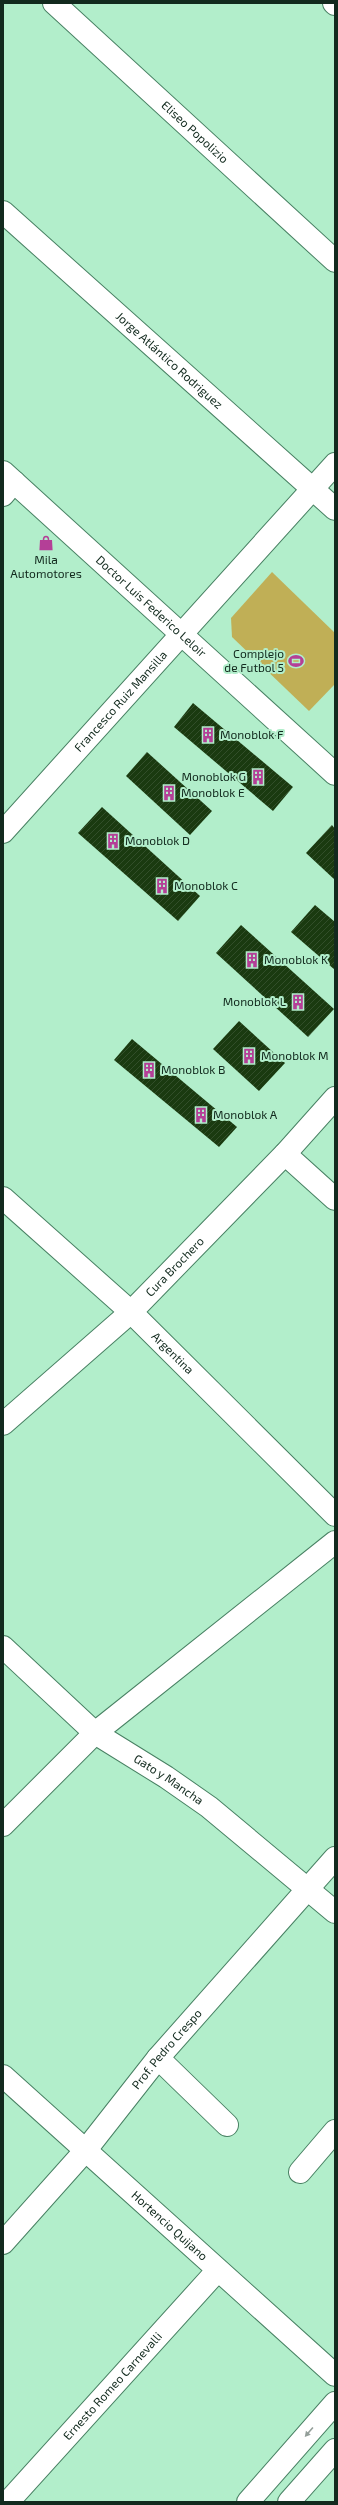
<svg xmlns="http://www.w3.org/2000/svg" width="338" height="2505" font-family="'Exo 2',sans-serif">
  <defs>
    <pattern id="building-hatch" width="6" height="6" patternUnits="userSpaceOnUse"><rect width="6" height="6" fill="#1a3a10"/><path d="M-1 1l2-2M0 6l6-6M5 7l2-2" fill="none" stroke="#324e2a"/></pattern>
  </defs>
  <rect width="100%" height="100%" fill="#b2eecb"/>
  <!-- garden -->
  <path fill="#c0af56" d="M272 572 335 633V684L309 711 232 637 231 618Z"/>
  <!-- building -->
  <g fill="url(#building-hatch)">
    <path d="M193 703 293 787 273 811 174 727Z"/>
    <path d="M147 752 212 811 190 835 126 776Z"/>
    <path d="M102 807 200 896 178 921 78 833Z"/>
    <path d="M332 825 335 829V880L306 853Z"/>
    <path d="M315 905 335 922V970L291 932Z"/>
    <path d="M241 925 334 1009 308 1037 216 953Z"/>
    <path d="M239 1021 285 1063 259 1091 213 1049Z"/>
    <path d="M132 1039 237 1127 219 1147 114 1060Z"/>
  </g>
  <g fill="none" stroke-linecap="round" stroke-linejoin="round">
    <!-- minor casing -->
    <g stroke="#488163" stroke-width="24">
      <g id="minor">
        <path id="s1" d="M54 3 335 261"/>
        <path d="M334 3 335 4"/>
        <path id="s2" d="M3 212 335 509"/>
        <path d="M3 495 14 482"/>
        <path id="s3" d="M3 832 335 464"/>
        <path d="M285 1154 335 1199"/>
        <path id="s4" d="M3 1198 131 1312 335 1515"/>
        <path id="s5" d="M3 1424 131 1312 285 1154 335 1098"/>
        <path id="s6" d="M3 1647 95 1733 166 1777 209 1807 335 1912"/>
        <path d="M3 1825 95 1733 335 1542"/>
        <path d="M158 2058 227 2125"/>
        <path id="s7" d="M3 2076 335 2375"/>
        <path d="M300 2172 335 2131"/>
        <path id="s8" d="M3 2243 85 2151 158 2058 335 1858"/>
        <path id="s9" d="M8 2502 217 2271"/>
      </g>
    </g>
    <!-- tertiary casing -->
    <g stroke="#488163" stroke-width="24">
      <g id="tertiary">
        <path id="s10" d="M3 472 335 774"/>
      </g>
    </g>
    <!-- secondary casing -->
    <g stroke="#488163" stroke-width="24">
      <g id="secondary">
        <path d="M248 2502 335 2403"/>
        <path d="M289 2502 335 2450"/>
      </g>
    </g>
    <!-- minor -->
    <use href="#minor" stroke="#fff" stroke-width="22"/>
    <!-- tertiary -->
    <use href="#tertiary" stroke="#fff" stroke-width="22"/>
    <!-- secondary -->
    <use href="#secondary" stroke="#fff" stroke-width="22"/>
  </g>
  <!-- one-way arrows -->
  <defs><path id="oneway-solid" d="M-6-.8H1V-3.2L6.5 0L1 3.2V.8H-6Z"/></defs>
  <use fill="#949f9a" href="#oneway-solid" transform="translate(309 2432) rotate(131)"/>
  <!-- icons -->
  <defs>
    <g id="shop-bare" transform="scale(1.2)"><path d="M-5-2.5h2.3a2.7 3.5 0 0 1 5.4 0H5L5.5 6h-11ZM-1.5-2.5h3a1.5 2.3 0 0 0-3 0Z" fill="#b43f97" stroke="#b2eecb" stroke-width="2.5" paint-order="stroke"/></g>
    <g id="stadium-bare" transform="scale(1.2)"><path d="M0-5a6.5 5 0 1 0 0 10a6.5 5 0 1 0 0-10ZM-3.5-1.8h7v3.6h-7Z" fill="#b43f97" stroke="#b2eecb" stroke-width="2.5" paint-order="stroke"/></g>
    <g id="building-bare" transform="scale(1.2)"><path d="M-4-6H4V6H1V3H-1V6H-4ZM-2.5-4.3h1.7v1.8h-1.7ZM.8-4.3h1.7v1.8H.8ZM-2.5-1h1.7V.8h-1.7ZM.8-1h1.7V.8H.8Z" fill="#b43f97" stroke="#b2eecb" stroke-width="2.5" paint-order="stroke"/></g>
  </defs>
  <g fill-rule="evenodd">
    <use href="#shop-bare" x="46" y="543"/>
    <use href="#stadium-bare" x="296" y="661"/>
    <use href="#building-bare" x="208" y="735"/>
    <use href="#building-bare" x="258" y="777"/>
    <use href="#building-bare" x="169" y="793"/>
    <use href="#building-bare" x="113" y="841"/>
    <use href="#building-bare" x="162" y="886"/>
    <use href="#building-bare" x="252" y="960"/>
    <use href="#building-bare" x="298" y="1002"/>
    <use href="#building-bare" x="249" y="1056"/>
    <use href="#building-bare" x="149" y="1070"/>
    <use href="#building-bare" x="201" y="1115"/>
  </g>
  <g text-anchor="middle" stroke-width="4" stroke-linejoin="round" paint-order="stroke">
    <!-- street labels -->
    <g font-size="12" fill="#122a1e" stroke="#b2eecb">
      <text dy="4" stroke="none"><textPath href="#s1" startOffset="191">Eliseo Popolizio</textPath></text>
      <text dy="4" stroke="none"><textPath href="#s2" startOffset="223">Jorge Atlántico Rodriguez</textPath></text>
      <text dy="4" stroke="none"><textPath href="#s10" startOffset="200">Doctor Luis Federico Leloir</textPath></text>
      <text dy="4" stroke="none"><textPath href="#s3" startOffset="176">Francesco Ruiz Mansilla</textPath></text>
      <text dy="4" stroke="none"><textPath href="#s5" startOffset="233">Cura Brochero</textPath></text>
      <text dy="4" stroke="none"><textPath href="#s4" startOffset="230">Argentina</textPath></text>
      <text dy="4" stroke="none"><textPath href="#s6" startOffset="213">Gato y Mancha</textPath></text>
      <text dy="4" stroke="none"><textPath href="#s8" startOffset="254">Prof. Pedro Crespo</textPath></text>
      <text dy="4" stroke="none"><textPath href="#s7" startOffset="224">Hortencio Quijano</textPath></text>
      <text dy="4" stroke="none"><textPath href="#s9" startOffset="156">Ernesto Romeo Carnevalli</textPath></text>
    </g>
    <!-- poi labels -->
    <g font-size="12" fill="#122a1e" stroke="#b2eecb" text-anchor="start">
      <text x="46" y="564" text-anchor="middle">Mila<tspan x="46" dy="14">Automotores</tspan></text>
      <text x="284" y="658" text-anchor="end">Complejo<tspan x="284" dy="14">de Futbol 5</tspan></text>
      <text x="220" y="739">Monoblok F</text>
      <text x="246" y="781" text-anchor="end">Monoblok G</text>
      <text x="181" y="797">Monoblok E</text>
      <text x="125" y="845">Monoblok D</text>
      <text x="174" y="890">Monoblok C</text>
      <text x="264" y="964">Monoblok K</text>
      <text x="286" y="1006" text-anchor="end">Monoblok L</text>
      <text x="261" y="1060">Monoblok M</text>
      <text x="161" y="1074">Monoblok B</text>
      <text x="213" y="1119">Monoblok A</text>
    </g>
  </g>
  <!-- border -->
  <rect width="338" height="2505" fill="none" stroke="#122a1e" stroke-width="8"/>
</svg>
